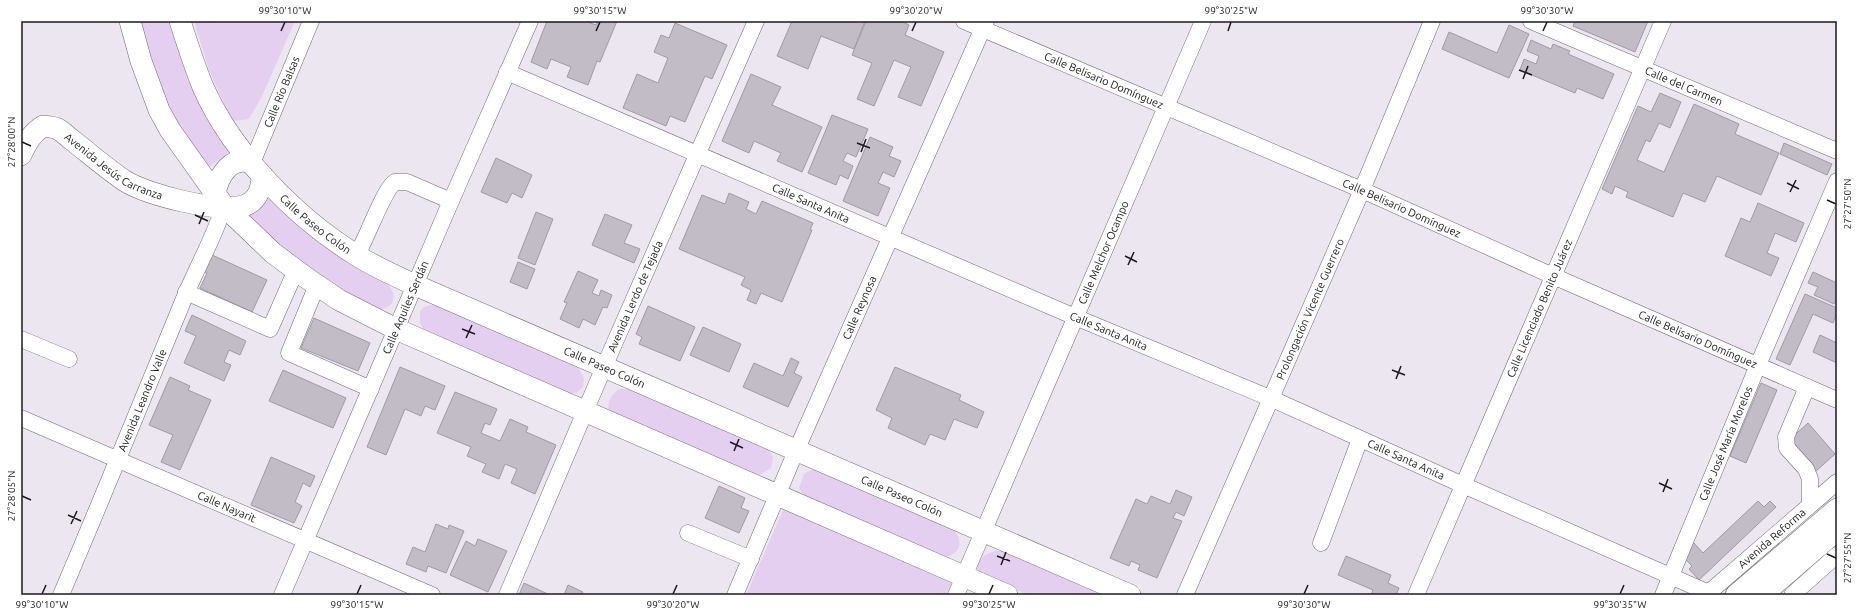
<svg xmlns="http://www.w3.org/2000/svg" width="1858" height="616" font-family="Ubuntu,sans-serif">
  <rect width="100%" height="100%" fill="#ece6f0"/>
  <!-- green -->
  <g fill="#e4cff0">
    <path d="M130 21H179L230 152 202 172 182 146Z"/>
    <path d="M194 21H295L262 96 249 119 232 121 209 70Z"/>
    <path d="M266 194 388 284C398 297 394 309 377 309L321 280 267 237 242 211Z"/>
    <path d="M431 305 437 306 578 367 584 378 583 387 576 393 567 394 423 329 420 322V311L424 307Z"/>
    <path d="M619 389H628L644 395 768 449 773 457 771 468 758 476 609 413C607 402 610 396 619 389Z"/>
    <path d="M811 470H818L953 529C965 541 960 558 941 556L805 497 799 488 804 474Z"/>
    <path d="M784 508 952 583 946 595H746Z"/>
    <path d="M995 551H1003L1103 595H1029L979 574C974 560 983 555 995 551Z"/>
  </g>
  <!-- building -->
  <g fill="#c2bcc6" stroke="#a09aa3">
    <path d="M547 21H585L596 25 598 21H617L600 62 597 61 588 85 567 77 571 67 551 59 547 69 531 62Z"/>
    <path d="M792 21H865L854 49 821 36 808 69 777 56Z"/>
    <path d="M866 21H901L909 25 905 35 944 52 921 106 898 97 911 67 894 60 874 106 857 99 872 63 852 55Z"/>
    <path d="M1575 21H1648L1635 52 1573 26Z"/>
    <path d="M675 23 727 45 712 79 705 76 685 122 670 116 666 126 623 108 637 74 658 83 668 58 654 52 661 35 669 38Z"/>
    <path d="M1509 25 1529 34 1509 78 1442 49 1449 32 1497 53Z"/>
    <path d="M1531 40 1551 49 1553 44 1570 51 1568 54 1614 74 1603 99 1577 88 1575 93 1520 70 1524 59 1536 64 1539 56 1527 51Z"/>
    <path d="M751 74 781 87 772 105 822 127 802 172 777 161 781 153 754 141 749 153 722 141Z"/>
    <path d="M1660 93 1681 102 1670 128 1659 123 1650 142 1646 140 1637 160 1664 172 1694 104 1739 124 1735 134 1779 153 1761 195 1717 176 1705 202 1683 193 1673 217 1626 197 1628 192 1615 186 1612 194 1602 189 1638 106 1651 112Z"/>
    <path d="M832 115 868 129 856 157 847 153 843 161 853 166 848 179 840 175 836 185 808 173Z"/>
    <path d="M870 137 893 147 889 156 901 161 894 177 883 172 878 183 890 188 878 216 843 201Z"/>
    <path d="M1784 143 1832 164 1827 175 1780 154Z"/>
    <path d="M496 158 532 175 522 198 512 193 507 203 481 192Z"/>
    <path d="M729 193 749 202 746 209 756 214 762 201 813 223 810 230H812L782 302 761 293 756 304 747 300 751 290 741 285 745 277 679 249 702 195 725 204Z"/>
    <path d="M1758 203 1804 223 1796 242 1775 233 1767 253 1779 258 1771 276 1725 256 1741 218 1750 222Z"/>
    <path d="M536 212 553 219 535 265 518 258Z"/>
    <path d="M605 214 632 225 624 243 640 249 634 263 592 245Z"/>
    <path d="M210 254 267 280 252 312 200 288 207 273 203 271Z"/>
    <path d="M518 262 535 269 527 289 510 282Z"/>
    <path d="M578 271 598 280 592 293 599 296 601 290 612 295 607 308 603 307 595 325 583 319 579 328 560 319 567 303 564 302Z"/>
    <path d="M1813 272 1837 283V297L1834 304 1814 295 1818 287 1808 283Z"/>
    <path d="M1805 294 1837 308V313L1833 323 1813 314 1790 365 1776 359Z"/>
    <path d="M648 306 695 327 680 361 639 344 642 337 636 334Z"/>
    <path d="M192 315 246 341 240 355 229 350 224 362 231 365 224 381 184 363 196 336 185 331Z"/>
    <path d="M314 318 370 343 358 371 301 348Z"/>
    <path d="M703 327 741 344 729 372 690 355Z"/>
    <path d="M1820 335 1837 343V363L1813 352Z"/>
    <path d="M791 358 799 362 794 373 802 377 788 407 743 387 754 363 783 376Z"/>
    <path d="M400 367 445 386 435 410 425 406 421 416 405 409 386 455 367 447Z"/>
    <path d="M895 367 961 395 959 400 984 412 977 428 954 419 945 440 930 434 925 445 888 428 892 418 876 410Z"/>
    <path d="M283 370 346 398 333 428 269 401Z"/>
    <path d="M170 377 190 386 188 390 211 400 180 470 161 462 173 435 149 425Z"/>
    <path d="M1761 383 1777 390 1746 463 1730 456Z"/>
    <path d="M455 392 497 409 490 425 485 423 481 433 500 441 510 419 528 427 526 432 556 445 535 494 511 483 517 469 505 464 499 479 482 472 486 464 467 456 471 447 437 433Z"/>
    <path d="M1808 423 1835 454 1815 472 1788 441Z"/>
    <path d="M271 457 315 476 310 487 303 483 295 502 302 506 294 523 251 505Z"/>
    <path d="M719 486 745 498 741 508 749 511 739 533 705 518Z"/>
    <path d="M1176 490 1192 497 1184 516 1176 512 1173 518 1182 521 1157 578 1138 570 1140 565 1131 561 1129 566 1110 558 1136 499 1147 504 1151 496 1170 504Z"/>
    <path d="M1758 501 1764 507 1770 501 1776 507 1699 580 1689 569 1692 566 1685 559 1693 542 1703 553Z"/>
    <path d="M436 524 448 529 449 525 464 531 446 573 428 566 426 572 406 564 413 547 425 552Z"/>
    <path d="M478 539 507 551 488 592 450 575 466 541 475 546Z"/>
    <path d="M1346 556 1391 575 1388 583 1399 588 1396 595H1371L1373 590 1338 575Z"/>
    <path d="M524 583 550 595H519Z"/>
    <path d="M568 585 583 592 581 595H564Z"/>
  </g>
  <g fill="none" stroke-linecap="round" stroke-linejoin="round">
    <!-- minor casing -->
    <g stroke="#706a73" stroke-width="17">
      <g id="minor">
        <path id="s1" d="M964 21 1362 190 1553 276 1837 400"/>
        <path id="s2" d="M1531 21 1837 151"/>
        <path id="s3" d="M507 72 1075 317 1270 398 1463 485 1709 593"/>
        <path id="s4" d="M252 163 311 21"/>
        <path d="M356 256C367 239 383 190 395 182H407L451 201"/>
        <path d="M317 285 289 353 371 389"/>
        <path d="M186 292 270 329 296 270"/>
        <path d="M21 339 69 359"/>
        <path d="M1807 387 1786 437 1787 448 1806 469 1810 479V505"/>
        <path id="s5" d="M21 418 432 595"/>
        <path d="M688 533 751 559"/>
        <path d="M1321 543 1360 439"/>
        <path id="s6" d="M61 595C102 499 141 403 181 306 194 272 213 241 224 206"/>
        <path id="s7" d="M282 595 451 201 530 21"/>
        <path id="s8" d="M507 595 604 367 756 21"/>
        <path id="s9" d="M735 595 796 451 986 21"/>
        <path id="s10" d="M956 595 1203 21"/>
        <path id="s11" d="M1185 595 1362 190 1432 21"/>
        <path id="s12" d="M1416 595 1663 21"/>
        <path id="s13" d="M1663 595 1758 365 1837 181"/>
        <path id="s14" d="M1706 595 1837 482"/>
        <path d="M1792 595 1837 555"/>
      </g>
    </g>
    <!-- major casing -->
    <g stroke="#706a73" stroke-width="22">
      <g id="major">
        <path d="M130 21 141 61 159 110 170 130 224 206 273 253 308 279 339 300 396 329 1007 595"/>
        <path id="s15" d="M180 21C187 43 194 65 203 87 232 153 295 217 356 255 375 267 395 276 415 285L1130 595"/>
        <path id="s16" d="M21 155C27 142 31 134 43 126 48 127 54 127 58 129 63 132 68 137 72 140 90 154 107 169 125 181 148 195 221 214 246 205 258 200 262 187 262 175"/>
        <path d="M215 193C219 175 231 155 252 163"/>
        <path d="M1736 595 1837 509"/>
        <path d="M1762 595 1837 530"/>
      </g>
    </g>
    <!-- minor -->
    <use href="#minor" stroke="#fff" stroke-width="16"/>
    <!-- major -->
    <use href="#major" stroke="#fff" stroke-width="21"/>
  </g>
  <!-- ticks -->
  <path fill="none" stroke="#1b191c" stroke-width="1.5" d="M281 31 285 22M596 31 600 22M912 31 916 22M1228 31 1231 22M1543 31 1547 22M1519 70 1532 75M1523 79 1528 66M22 142 31 146M857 143 870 148M861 152 866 139M1787 183 1799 189M1790 192 1796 180M1827 200 1836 204M195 215 208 221M199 224 204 212M1125 256 1137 262M1128 265 1134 252M462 329 475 334M466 338 472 325M1392 370 1405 375M1396 379 1401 366M730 442 743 448M734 451 739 439M1659 483 1672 489M1663 492 1668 479M22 496 31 500M68 515 81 521M71 524 77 511M1827 554 1836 558M997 556 1010 561M1001 565 1006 552M42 594 46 585M357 594 361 585M673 594 677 585M989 594 993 585M1304 594 1308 585M1620 594 1624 585"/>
  <g text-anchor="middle" stroke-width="4" stroke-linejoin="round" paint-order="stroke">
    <!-- street labels -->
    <g font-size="11" fill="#1b191c" stroke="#fff">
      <text dy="4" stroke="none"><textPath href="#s1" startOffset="152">Calle Belisario Domínguez</textPath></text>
      <text dy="4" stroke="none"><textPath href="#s2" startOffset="166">Calle del Carmen</textPath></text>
      <text dy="4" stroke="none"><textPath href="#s4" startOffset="77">Calle Río Balsas</textPath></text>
      <text dy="4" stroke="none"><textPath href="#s16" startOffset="120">Avenida Jesús Carranza</textPath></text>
      <text dy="4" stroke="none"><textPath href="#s3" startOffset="331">Calle Santa Anita</textPath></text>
      <text dy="4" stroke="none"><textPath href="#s1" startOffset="476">Calle Belisario Domínguez</textPath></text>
      <text dy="4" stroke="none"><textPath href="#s15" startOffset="249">Calle Paseo Colón</textPath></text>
      <text dy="4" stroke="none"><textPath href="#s10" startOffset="373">Calle Melchor Ocampo</textPath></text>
      <text dy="4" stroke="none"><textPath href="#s8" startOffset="325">Avenida Lerdo de Tejada</textPath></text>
      <text dy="4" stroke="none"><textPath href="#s9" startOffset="313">Calle Reynosa</textPath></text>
      <text dy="4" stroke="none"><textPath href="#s7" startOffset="313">Calle Aquiles Serdán</textPath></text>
      <text dy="4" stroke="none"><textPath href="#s11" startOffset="312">Prolongación Vicente Guerrero</textPath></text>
      <text dy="4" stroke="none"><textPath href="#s12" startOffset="312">Calle Licenciado Benito Juárez</textPath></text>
      <text dy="4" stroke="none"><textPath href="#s3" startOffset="655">Calle Santa Anita</textPath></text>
      <text dy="4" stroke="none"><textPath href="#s1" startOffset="800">Calle Belisario Domínguez</textPath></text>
      <text dy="4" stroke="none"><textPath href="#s15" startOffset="573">Calle Paseo Colón</textPath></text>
      <text dy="4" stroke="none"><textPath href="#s6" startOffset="211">Avenida Leandro Valle</textPath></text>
      <text dy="4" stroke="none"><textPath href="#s13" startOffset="164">Calle José María Morelos</textPath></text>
      <text dy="4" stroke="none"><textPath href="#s3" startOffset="979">Calle Santa Anita</textPath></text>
      <text dy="4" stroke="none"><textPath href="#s15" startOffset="897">Calle Paseo Colón</textPath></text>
      <text dy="4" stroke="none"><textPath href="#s5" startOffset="224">Calle Nayarit</textPath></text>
      <text dy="4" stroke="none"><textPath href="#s14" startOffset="87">Avenida Reforma</textPath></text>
    </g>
  </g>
  <!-- border -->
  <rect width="1858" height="616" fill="none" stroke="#ffffff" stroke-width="44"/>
  <rect x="22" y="22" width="1814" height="572" fill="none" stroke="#1b191c" stroke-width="1.5"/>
  <g font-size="10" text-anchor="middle" fill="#1b191c">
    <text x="285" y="14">99°30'10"W</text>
    <text x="600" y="14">99°30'15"W</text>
    <text x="916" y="14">99°30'20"W</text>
    <text x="1231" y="14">99°30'25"W</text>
    <text x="1547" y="14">99°30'30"W</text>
    <text transform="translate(11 142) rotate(-90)" y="4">27°28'00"N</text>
    <text transform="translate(1847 204) rotate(-90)" y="4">27°27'50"N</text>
    <text transform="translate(11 496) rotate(-90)" y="4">27°28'05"N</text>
    <text transform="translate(1847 558) rotate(-90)" y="4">27°27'55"N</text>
    <text x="42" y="608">99°30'10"W</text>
    <text x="357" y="608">99°30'15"W</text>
    <text x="673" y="608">99°30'20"W</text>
    <text x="989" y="608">99°30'25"W</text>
    <text x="1304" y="608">99°30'30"W</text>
    <text x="1620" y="608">99°30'35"W</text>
  </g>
</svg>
